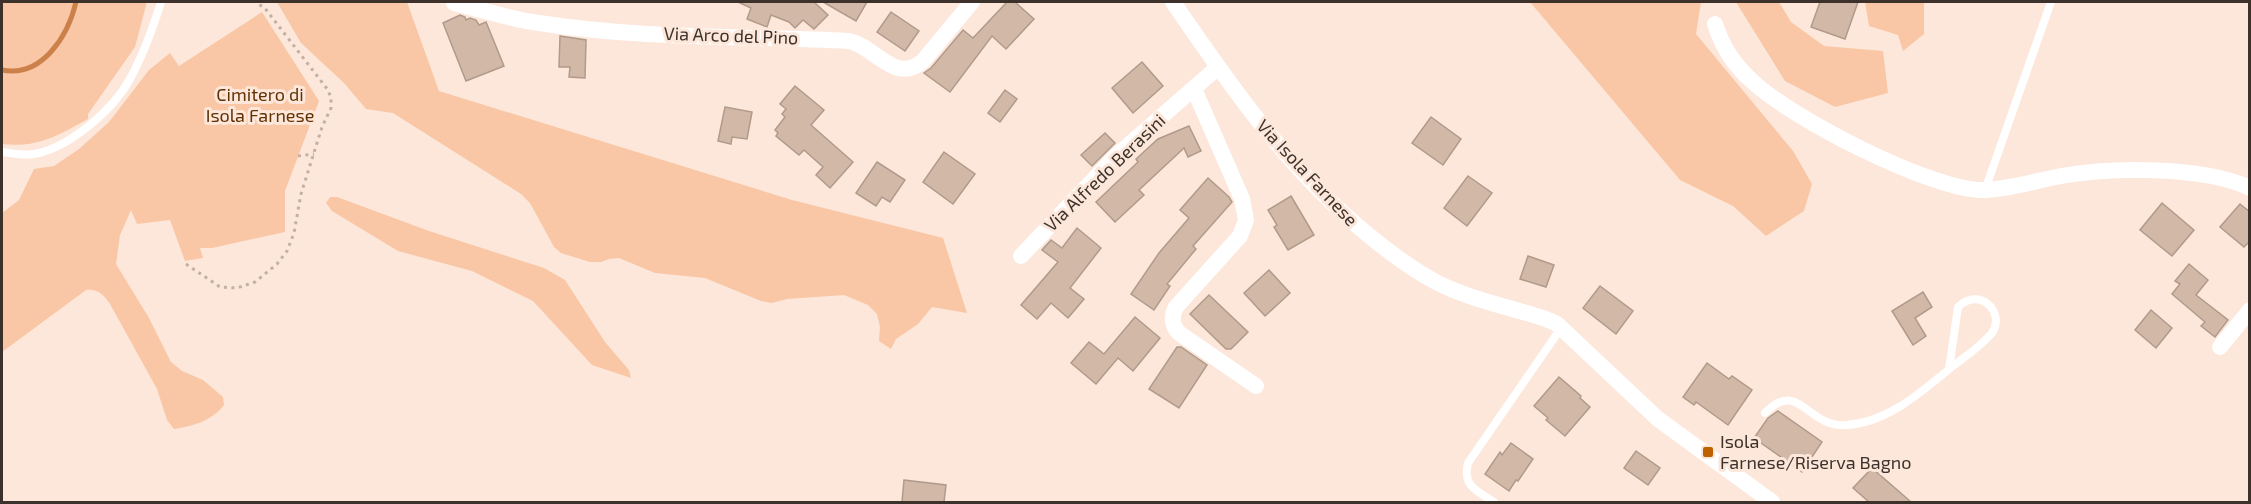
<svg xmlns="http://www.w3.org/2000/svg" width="2251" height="504" font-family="'Exo 2',sans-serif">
  <rect width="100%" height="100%" fill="#fce7da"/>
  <!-- green -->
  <g fill="#f9c7a5">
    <path d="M2 2H147L135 47 88 114V119C57 136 38 148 2 144Z"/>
    <path d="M277 2H407L439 91 792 200 943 238 967 313 932 307 918 324 896 339 891 349 879 341 880 327 877 314 868 305 844 295 787 299 772 303 761 301 705 278 655 273 619 258 609 259 601 262H590L561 253 554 247 530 203 521 194 393 113 366 109 344 83 301 43Z"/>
    <path d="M1530 2H1701L1696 34 1793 151 1812 184 1804 211 1766 236 1733 206 1680 180Z"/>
    <path d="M1736 2H1779L1791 22 1824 46 1883 51 1888 93 1835 107 1785 81Z"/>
    <path d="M1865 2H1924V34L1903 51 1898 35 1869 26Z"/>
    <path d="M262 12 319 101 285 191V232L212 248H200L203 258 185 261 170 220 137 224 131 210 120 235 116 264 149 318 171 362 182 371 203 380 223 397 224 405C212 421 193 426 174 429L167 420 157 389 110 304C103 294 98 289 86 290L2 352V213L19 200 34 169 54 166 79 149 109 122 149 70 170 53 179 66Z"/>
    <path d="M330 197H337L429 231 544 268 565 280 605 342 629 370 631 378 592 365 533 301 472 271 398 251 332 211 326 203Z"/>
  </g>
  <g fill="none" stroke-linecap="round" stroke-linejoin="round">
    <!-- stream -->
    <path stroke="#cb8149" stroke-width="5" d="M2 70C42 78 68 36 76 2"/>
  </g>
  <!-- building -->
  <g fill="#d1b8a7" stroke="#b29a8a" stroke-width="1.5">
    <path d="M738 2H814L828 15 814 29 803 20 795 28 789 22 771 15 767 27 747 19 751 8Z"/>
    <path d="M823 2H867L856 21Z"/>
    <path d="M1007 2H1015L1034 19 1006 49 992 36 950 92 924 73 931 68 963 30 973 38Z"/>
    <path d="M1820 2H1858L1845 39 1811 27Z"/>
    <path d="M891 12 919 31 905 51 877 32Z"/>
    <path d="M460 15 465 17 466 20 470 18 476 20 479 25 486 22 504 66 466 81 443 23Z"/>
    <path d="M560 36 586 40 585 78 569 77 570 67H559Z"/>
    <path d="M1142 62 1163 86 1133 113 1112 88Z"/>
    <path d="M795 86 824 110 811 125 853 162 830 188 816 175 823 167 804 150 799 155 776 136 778 133 775 130 785 117 782 114 786 109 780 104Z"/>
    <path d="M1005 90 1017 99 1000 122 988 113Z"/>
    <path d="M725 107 752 112 747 139 732 137 731 144 718 141Z"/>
    <path d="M1431 117 1461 139 1443 165 1412 143Z"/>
    <path d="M1189 126 1201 151 1188 157 1184 148 1139 190 1144 195 1115 222 1096 202 1138 162 1136 159 1158 139Z"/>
    <path d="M1105 133 1115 143 1092 166 1081 155Z"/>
    <path d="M944 152 975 174 953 204 923 182Z"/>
    <path d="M877 162 905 180 890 202 882 197 876 206 856 193Z"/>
    <path d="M1468 176 1492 193 1467 226 1444 208Z"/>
    <path d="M1208 178 1229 197 1232 202 1193 246 1196 249 1167 284 1170 286 1154 310 1131 294 1159 253 1189 218 1180 210Z"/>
    <path d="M1291 196 1314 235 1288 250 1274 227 1277 225 1268 210Z"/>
    <path d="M2162 203 2194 230 2172 256 2140 230Z"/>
    <path d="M2240 204 2250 212V241L2244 247 2220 227Z"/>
    <path d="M1077 228 1101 248 1070 288 1084 299 1068 318 1051 303 1037 319 1021 305 1058 262 1042 250 1051 240 1062 248Z"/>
    <path d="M1528 256 1554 265 1546 287 1520 279Z"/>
    <path d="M2189 264 2208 280 2196 295 2228 320 2215 337 2201 326 2205 322 2172 294 2180 284 2175 281Z"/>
    <path d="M1269 270 1290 293 1265 316 1244 293Z"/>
    <path d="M1600 286 1633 311 1616 334 1583 308Z"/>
    <path d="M1923 292 1932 307 1915 318 1926 336 1913 345 1892 311Z"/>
    <path d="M1209 295 1248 332 1231 349H1226L1190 314Z"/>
    <path d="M2151 310 2172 328 2156 348 2135 330Z"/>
    <path d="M1135 317 1160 338 1133 371 1118 358 1096 384 1071 363 1089 342 1104 354Z"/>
    <path d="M1177 347H1181L1207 365 1179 408 1149 389Z"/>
    <path d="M1707 363 1729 379 1732 376 1752 390 1728 425 1696 402 1694 405 1683 397Z"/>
    <path d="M1559 377 1581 396 1580 398 1590 407 1565 436 1546 420 1548 418 1534 406Z"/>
    <path d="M1778 411 1822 442 1802 472 1754 438 1768 418Z"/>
    <path d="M1511 443 1533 459 1518 481 1516 480 1509 491 1485 474 1500 452 1502 455Z"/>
    <path d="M1636 451 1660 468 1648 485 1624 468Z"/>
    <path d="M1872 468 1911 502H1869L1853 488Z"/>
    <path d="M904 480 946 485 944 502H902Z"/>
  </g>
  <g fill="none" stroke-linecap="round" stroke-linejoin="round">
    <!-- path -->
    <g stroke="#c2b0a5" stroke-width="3" stroke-dasharray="3 4.5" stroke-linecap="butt">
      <path d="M298 156 314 154"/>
      <path d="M186 264 220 287 237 288 255 282 277 264 287 251 294 233 301 194 322 127 331 108V98L328 90 264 7 257 4"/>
    </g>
    <!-- lane -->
    <g stroke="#fff" stroke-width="8">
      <path d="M2 152C12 153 24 156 34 154 69 148 113 110 130 79 143 55 153 28 161 2"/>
      <path d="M1985 190 2051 2"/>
      <path d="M1765 413C1799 378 1807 428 1846 425 1888 423 1922 391 1953 366 1966 356 1981 346 1992 333 2006 312 1979 286 1958 307L1949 369"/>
      <path d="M1494 502C1477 491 1462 486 1468 463L1561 328"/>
    </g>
    <!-- street -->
    <g stroke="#fff" stroke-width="16">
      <path d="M1173 2C1231 87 1291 173 1372 238 1393 255 1413 270 1436 282 1459 294 1484 301 1509 308 1525 313 1542 316 1557 324L1658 419 1772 502"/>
      <path d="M454 3C482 10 510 19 539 23 641 39 745 36 849 41 876 47 895 85 923 61L972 2"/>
      <path d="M1715 24C1722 46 1735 66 1752 81 1791 118 1927 188 1980 190 2007 190 2034 181 2061 176 2112 167 2203 166 2250 188"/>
      <path d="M1194 89 1242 199 1246 220 1240 236 1176 307C1171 316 1172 326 1179 333L1256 386"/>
      <path d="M1021 256 1115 157 1217 68"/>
      <path d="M2220 347 2250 310"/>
    </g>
  </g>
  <!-- markers -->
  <rect fill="#bc6200" stroke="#fce7da" stroke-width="2" x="1702" y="446" width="12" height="12" rx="3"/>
  <g text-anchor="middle" stroke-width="6" stroke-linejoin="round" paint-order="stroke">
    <!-- street labels -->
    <g font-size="18" fill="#3c322b" stroke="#fce7da">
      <text transform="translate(731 36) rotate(2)" y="6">Via Arco del Pino</text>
      <text transform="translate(1105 173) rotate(-44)" y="6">Via Alfredo Berasini</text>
      <text transform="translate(1307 173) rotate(47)" y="6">Via Isola Farnese</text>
    </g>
    <!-- park labels -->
    <g font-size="18" fill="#623103" stroke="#fce7da">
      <text x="260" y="101">Cimitero di<tspan x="260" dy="21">Isola Farnese</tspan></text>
    </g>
    <!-- poi labels -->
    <g font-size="18" fill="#3c322b" stroke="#fce7da" text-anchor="start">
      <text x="1720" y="448">Isola<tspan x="1720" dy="21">Farnese/Riserva Bagno</tspan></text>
    </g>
  </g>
  <!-- border -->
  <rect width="2251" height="504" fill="none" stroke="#3c322b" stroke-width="6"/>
</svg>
